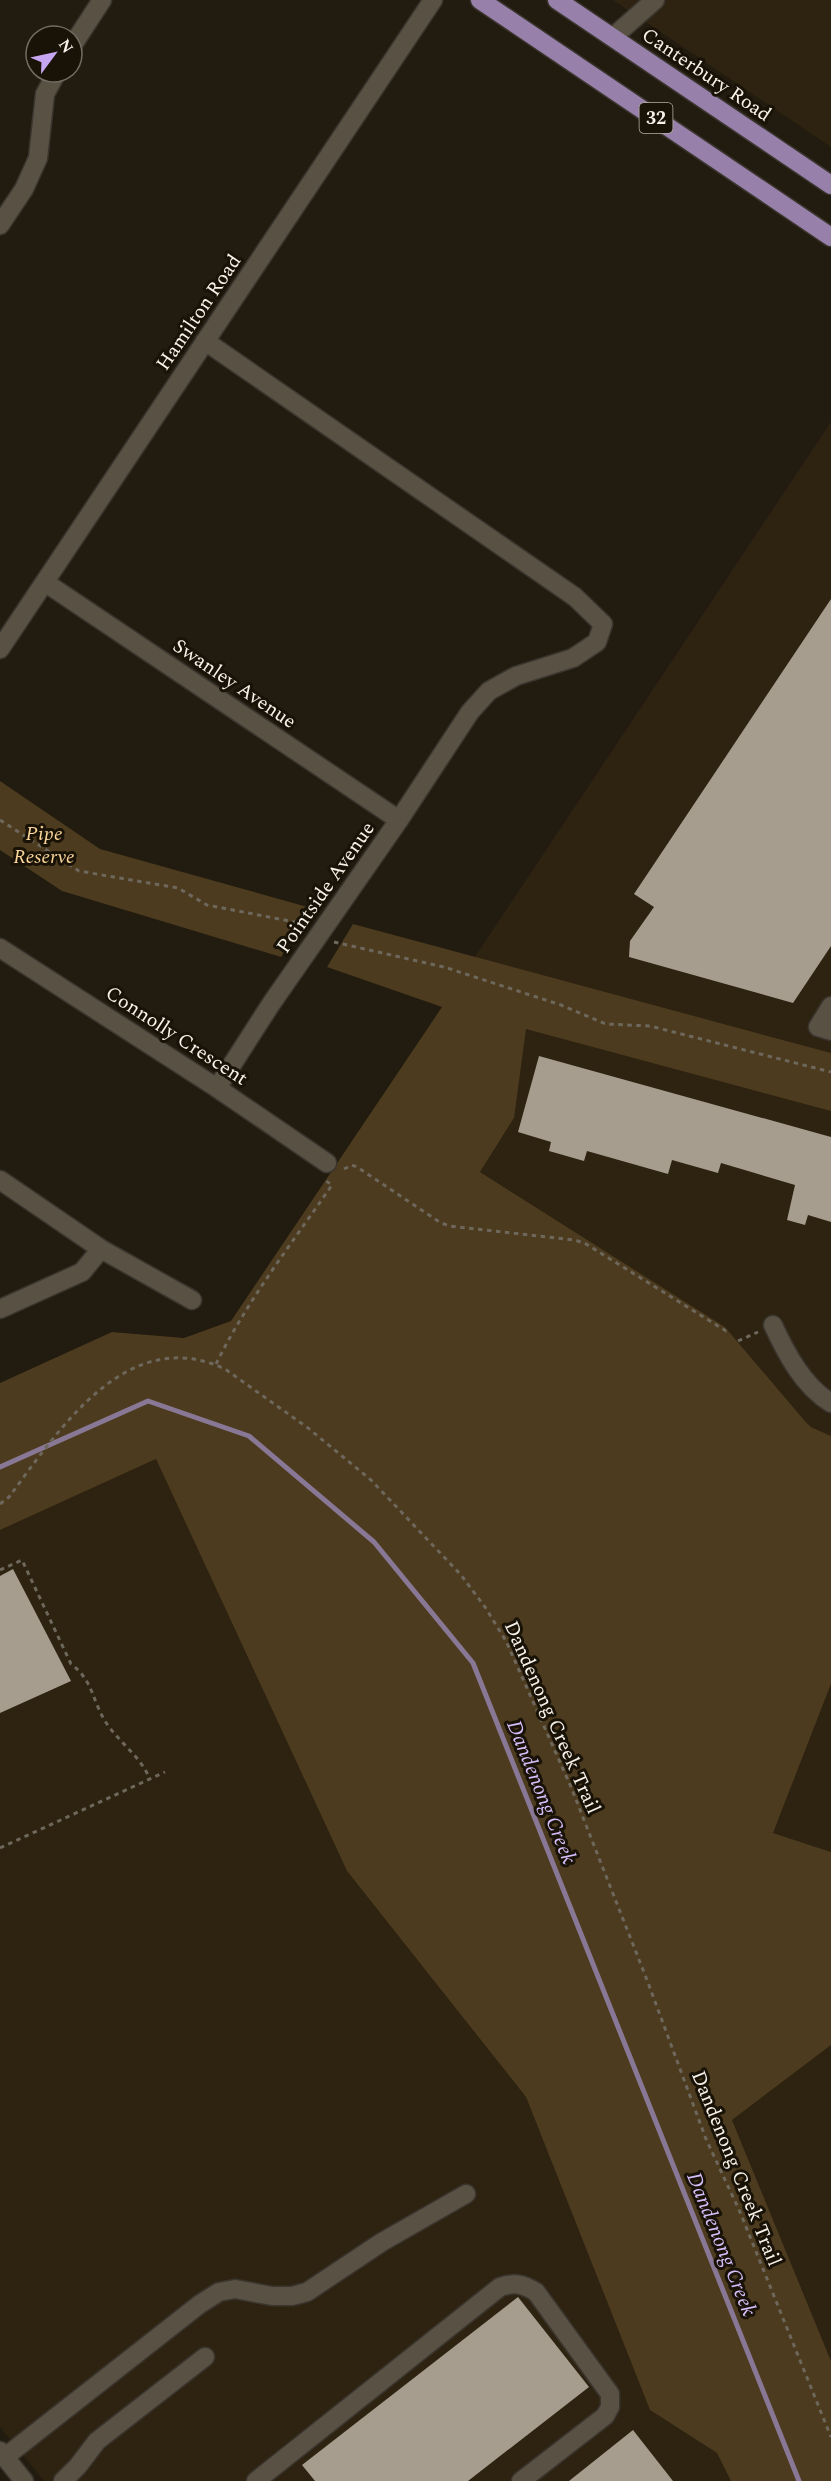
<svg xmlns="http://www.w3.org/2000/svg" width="831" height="2481" font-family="Spectral,serif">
  <rect width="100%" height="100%" fill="#221b0f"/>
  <!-- built -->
  <g fill="#2e2311">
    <path d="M613 0H831V147Z"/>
    <path d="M831 422V1436L811 1427 804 1420 725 1327 480 1172 514 1118 442 1006Z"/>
    <path d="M156 1459 347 1871 526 2097 650 2410 717 2453 731 2481H44L0 2427V1530Z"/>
    <path d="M831 1684V1852L773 1833Z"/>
    <path d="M831 2045V2361L732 2120Z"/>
  </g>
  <!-- green -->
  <g fill="#4c3b1e">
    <path d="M0 781 100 849 311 908 281 957 62 891 0 850Z"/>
    <path d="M353 924 831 1053V1111L526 1029 514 1118 480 1172 725 1327 804 1420 811 1427 831 1436V1684L773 1833 831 1852V2045L732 2120 831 2361V2481H731L717 2453 650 2410 526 2097 347 1871 156 1459 0 1530V1383L112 1332 184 1338 231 1321 442 1007 327 967Z"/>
  </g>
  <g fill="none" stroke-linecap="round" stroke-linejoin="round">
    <!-- stream -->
    <path stroke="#887896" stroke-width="5" d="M0 1467 148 1401 249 1436 374 1542 473 1663 799 2481"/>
  </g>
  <!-- building -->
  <g fill="#a69d8e">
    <path d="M831 599V946L793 1003 629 957 630 941 654 907 634 894Z"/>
    <path d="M539 1056 831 1137V1222L808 1215 805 1225 787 1220 795 1185 721 1163 718 1173 672 1160 668 1174 587 1151 584 1161 549 1151 551 1142 518 1132Z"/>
    <path d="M13 1569 71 1681 0 1713V1576Z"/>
    <path d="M518 2297 589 2387 468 2481H315L302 2465Z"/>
    <path d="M633 2430 673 2481H569Z"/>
  </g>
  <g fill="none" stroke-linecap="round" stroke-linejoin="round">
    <!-- minor casing -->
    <g stroke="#3b352f" stroke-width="21">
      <g id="minor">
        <path d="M613 37 655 0"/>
        <path d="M72 46 102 0"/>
        <path d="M0 225 24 189 38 158 45 94 57 72"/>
        <path d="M205 341 575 597 603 624 597 642 573 658 516 676 489 691 470 712 399 820 271 1004 217 1088"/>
        <path d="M46 583 399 820"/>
        <path d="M0 649 433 0"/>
        <path d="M0 948 217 1088 327 1163"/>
        <path d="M831 1006 818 1027 831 1031"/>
        <path d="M0 1180 101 1249"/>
        <path d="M0 1309 82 1272 101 1249 192 1300"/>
        <path d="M773 1325C786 1353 803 1386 831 1403"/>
        <path d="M0 2451 24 2481"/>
        <path d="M5 2457 200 2304 219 2292 235 2289 272 2296H292L307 2292 382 2242 466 2194"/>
        <path d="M63 2481 78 2466 97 2441 205 2357"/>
        <path d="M256 2481 500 2287C515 2282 523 2284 536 2292L610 2394V2407L605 2416 521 2481"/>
      </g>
    </g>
    <!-- major casing -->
    <g stroke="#3b352f" stroke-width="21">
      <g id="major">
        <path d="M480 0 831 237"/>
        <path d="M557 0 831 185"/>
      </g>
    </g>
    <!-- path -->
    <g stroke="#6d675c" stroke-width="3" stroke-dasharray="4.5 4.5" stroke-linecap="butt">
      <path d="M0 820 79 871 178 888 207 905 305 924"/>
      <path d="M334 942 444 967 561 1005 606 1024 650 1026 831 1072"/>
      <path d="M344 1169 352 1165 357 1167 441 1223 450 1226 575 1240 586 1244 726 1331H730"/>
      <path d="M738 1341 758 1332"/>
      <path d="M216 1364C247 1301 292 1243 332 1185L326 1181"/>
      <path d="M0 1504 9 1497C59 1430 127 1323 225 1369L308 1428 371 1480 461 1575 485 1607 506 1641 571 1787 647 1980 706 2139 740 2212 831 2437"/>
      <path d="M0 1570 22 1560 71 1664C94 1681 92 1702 107 1724 120 1743 140 1756 150 1779"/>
      <path d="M0 1848 165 1772"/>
    </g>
    <!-- minor -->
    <use href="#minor" stroke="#595143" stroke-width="18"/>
    <!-- major -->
    <use href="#major" stroke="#9780a9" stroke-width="18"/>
  </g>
  <g text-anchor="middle" stroke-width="6" stroke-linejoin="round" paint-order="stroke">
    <!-- shield labels -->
    <rect fill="#191207" stroke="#b4afa6" stroke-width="1.5" x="639.5" y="103" width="33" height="30" rx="4.5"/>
    <g font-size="18" font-weight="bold" fill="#f7f2ea">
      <text x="656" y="124">32</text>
    </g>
    <!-- street labels -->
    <g font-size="20" fill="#f7f2ea" stroke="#191207">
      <text transform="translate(707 74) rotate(34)" y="7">Canterbury Road</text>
      <text transform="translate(198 312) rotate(-56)" y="7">Hamilton Road</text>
      <text transform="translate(235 683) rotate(34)" y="7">Swanley Avenue</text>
      <text transform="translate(325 887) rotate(-55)" y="7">Pointside Avenue</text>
      <text transform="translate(177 1035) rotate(33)" y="7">Connolly Crescent</text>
      <text transform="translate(553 1717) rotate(66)" y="7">Dandenong Creek Trail</text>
      <text transform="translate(737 2168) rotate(68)" y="7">Dandenong Creek Trail</text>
    </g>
    <!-- park labels -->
    <g font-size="20" font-style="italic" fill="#fbd599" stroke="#191207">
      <text x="44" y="840">Pipe<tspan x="44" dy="23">Reserve</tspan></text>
    </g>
    <!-- water labels -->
    <g font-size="21" font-style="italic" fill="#d7befb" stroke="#191207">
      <text transform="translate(542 1792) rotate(68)" y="7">Dandenong Creek</text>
      <text transform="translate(722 2244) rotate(68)" y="7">Dandenong Creek</text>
    </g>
  </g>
  <!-- north arrow -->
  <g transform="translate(54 54) rotate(57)"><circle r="28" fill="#191207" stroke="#726c62" stroke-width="1.5"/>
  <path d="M0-4.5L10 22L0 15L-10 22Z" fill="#c6a6f0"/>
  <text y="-9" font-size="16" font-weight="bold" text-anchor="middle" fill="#f7f2ea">N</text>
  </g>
</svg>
